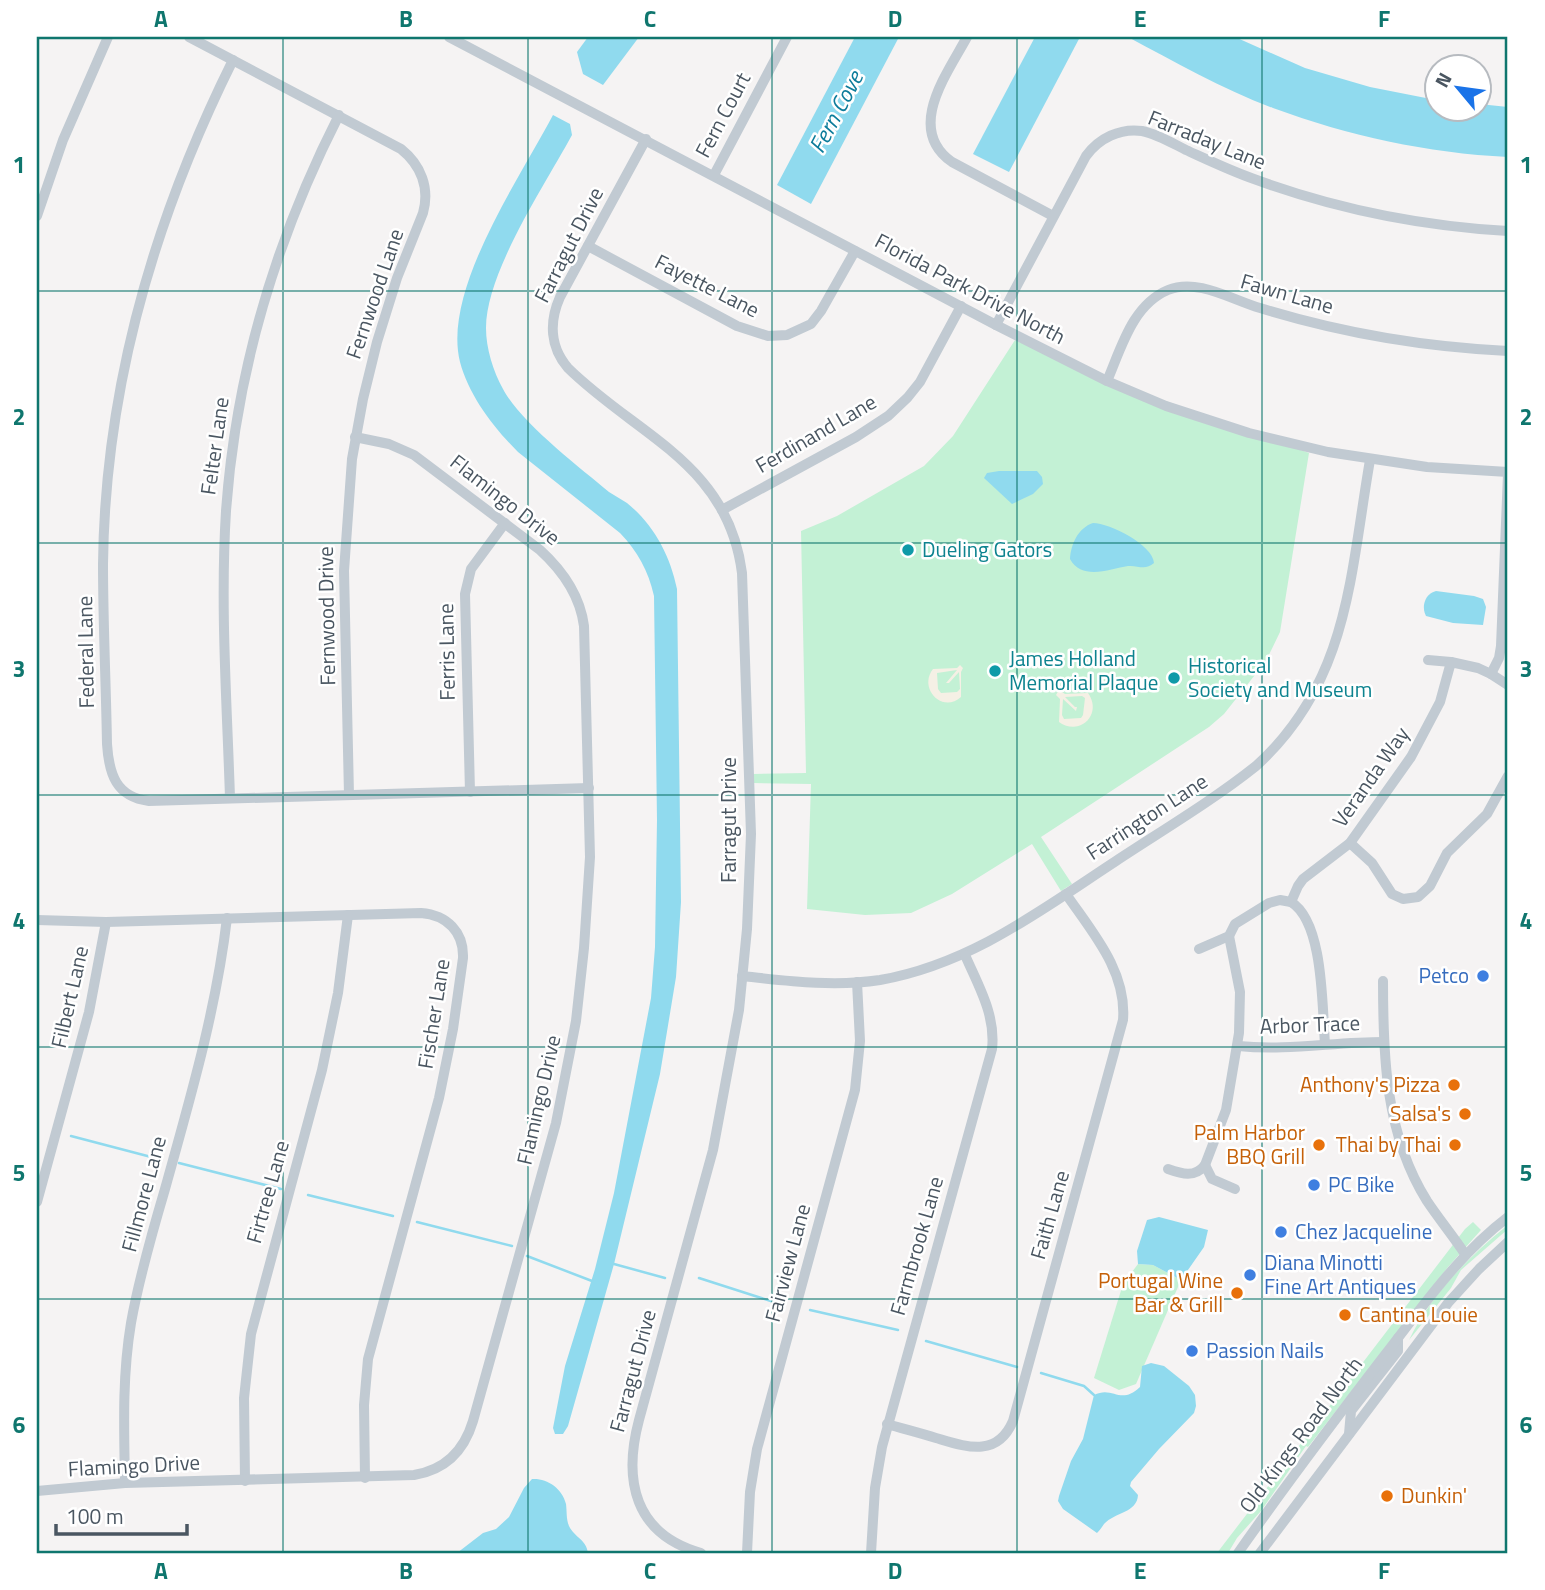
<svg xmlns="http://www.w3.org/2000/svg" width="1545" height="1590" font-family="'Titillium Web',sans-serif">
  <rect width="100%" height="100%" fill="#f5f3f3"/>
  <!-- green -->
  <g fill="#c3f1d5">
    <path d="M1015 340 1099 377 1309 453 1280 632 1266 661 1224 714 1209 727 1041 837 1072 884 1061 891 1032 844 952 894 911 913 865 915 807 909 811 784 753 783V774L806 773 801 531 837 516 924 466 953 436Z"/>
    <path d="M1473 1222 1481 1230 1448 1267 1308 1447 1306 1446 1261 1511 1237 1538 1228 1553H1217L1465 1229Z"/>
    <path d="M1508 1225V1229L1461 1270 1451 1288 1409 1340C1431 1295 1469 1256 1508 1225Z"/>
    <path d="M1138 1264 1153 1265 1181 1280 1136 1384 1119 1390 1094 1378 1123 1284Z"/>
  </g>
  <!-- sand -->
  <g fill="#f5f0e5" fill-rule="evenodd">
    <path d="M960 665 963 668 961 672V697C942 714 918 688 933 669L957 668ZM957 670 946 683H949L959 672 960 689 957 692 941 693 938 689 937 673Z"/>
    <path d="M1059 690 1065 694 1088 693C1103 714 1080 737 1059 722L1060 699 1056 695ZM1082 696 1085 698 1083 715 1081 718 1064 719 1062 715 1063 699 1076 711 1077 707H1075L1065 697Z"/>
  </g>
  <!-- water -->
  <g fill="#90daee">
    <path d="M588 37H639L603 85 583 74 577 52Z"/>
    <path d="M855 37H899L811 204 777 185Z"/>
    <path d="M1035 37H1080L1009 172 973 154Z"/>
    <path d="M1128 37H1235L1305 68 1370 87 1436 100V108H1478L1479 104 1508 107V157C1427 153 1349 136 1273 108 1222 89 1175 62 1128 37Z"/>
    <path d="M553 115 570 124 572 135C545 185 486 272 486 328 486 348 493 371 503 389 520 422 579 467 609 492 615 496 621 499 627 503 654 525 670 555 677 589L681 902 676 977 660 1074 614 1264 568 1426 563 1434H555L553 1428 565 1366 595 1269 614 1193 651 998 655 947 657 820 654 596C648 570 638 552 620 533L518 452C494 428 469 396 460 362 442 290 520 178 553 115Z"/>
    <path d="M999 471H1037L1042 477 1043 484 1033 494 1012 504 984 478 987 473Z"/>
    <path d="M1093 523C1110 523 1153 545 1154 563 1145 571 1138 565 1128 566 1110 569 1082 581 1070 559 1071 544 1078 528 1093 523Z"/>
    <path d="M1436 591 1474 596 1483 599 1486 607 1483 625 1453 623 1426 616C1421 606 1425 594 1436 591Z"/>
    <path d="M1159 1217 1208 1230 1204 1247 1181 1280 1153 1265 1138 1264 1137 1251 1147 1220Z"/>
    <path d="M1151 1363 1164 1366 1189 1386 1195 1395 1196 1406 1194 1413 1159 1449 1131 1482 1130 1486 1138 1495C1137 1513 1115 1512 1104 1524 1102 1527 1100 1530 1097 1533L1063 1509 1058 1501 1059 1496 1071 1461 1083 1439 1094 1395C1113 1385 1120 1406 1140 1387L1142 1366Z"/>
    <path d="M532 1479C547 1478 562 1488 566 1504 567 1511 566 1519 569 1526 575 1538 586 1539 588 1553H457L483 1533 496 1529 509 1517 524 1488Z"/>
  </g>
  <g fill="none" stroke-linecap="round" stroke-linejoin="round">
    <!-- stream -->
    <g stroke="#90daee" stroke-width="2.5">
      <path d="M71 1136 155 1158"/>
      <path d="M179 1163 281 1189"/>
      <path d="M308 1195 393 1216"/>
      <path d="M417 1222 512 1246"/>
      <path d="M527 1256 592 1281"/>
      <path d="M614 1264 665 1278"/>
      <path d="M699 1278 777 1303"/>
      <path d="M810 1310 898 1330"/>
      <path d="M926 1341 1017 1367"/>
      <path d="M1041 1373 1084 1386 1094 1395"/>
    </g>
    <!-- minor -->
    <g stroke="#c1cad2" stroke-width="10">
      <path d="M189 37 401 149C421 165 430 188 423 213L397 278 377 342 363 399 352 459 344 571 349 795"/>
      <path d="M449 37 996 325 1107 381 1166 406 1249 433 1328 452 1427 467 1508 472"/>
      <path d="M967 37C947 74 905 129 952 162L1053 216"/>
      <path d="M233 60C155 217 105 387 103 564 103 624 106 684 107 744 109 774 116 797 149 801L589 788"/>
      <path d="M646 139 560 297C549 322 550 347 568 368 637 436 728 463 742 573L751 834 747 929 739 1010 713 1150 639 1420C623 1480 634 1534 701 1553"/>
      <path d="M714 175 787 37"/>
      <path d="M37 216 63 140 108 37"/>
      <path d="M588 246 737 326 768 336 787 335 811 324 821 311 855 251"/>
      <path d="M996 325 1086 156C1099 138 1120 128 1142 131 1157 134 1172 143 1186 150 1208 160 1231 171 1254 179 1336 209 1421 226 1508 231"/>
      <path d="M1107 381C1121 349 1132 305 1168 290 1198 278 1232 300 1260 308 1341 333 1424 347 1508 351"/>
      <path d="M722 510 856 437 888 416 908 397 920 382 961 306"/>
      <path d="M1428 660 1451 662"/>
      <path d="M1491 674 1508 685"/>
      <path d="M470 792 465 594 471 569 505 523"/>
      <path d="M230 798C227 703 220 607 226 511 236 372 276 239 339 115"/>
      <path d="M1350 843 1372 863 1392 894 1403 899 1418 897 1430 886 1447 853 1487 814 1508 776"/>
      <path d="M1291 902C1324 922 1322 1008 1325 1044"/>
      <path d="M37 920 106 922 421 913C447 915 464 932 463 958L453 1029 439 1098 368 1359 364 1405 365 1478"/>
      <path d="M1199 949 1229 936 1235 924 1269 903 1280 900 1291 902 1298 886 1303 879 1350 843 1411 757 1440 702 1451 662 1478 668 1491 674 1499 658 1501 646 1508 474"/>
      <path d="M742 976C788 981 834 987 880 980 971 964 1041 910 1116 861 1163 830 1212 801 1256 766 1349 682 1350 575 1370 460"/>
      <path d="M1383 981C1383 1056 1385 1134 1427 1201 1439 1219 1453 1236 1465 1254"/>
      <path d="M1238 1046C1288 1051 1333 1042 1383 1042"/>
      <path d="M1205 1165 1226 1110 1239 1033 1240 992 1229 936"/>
      <path d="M1168 1169C1182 1174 1195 1178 1205 1165L1212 1179 1235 1189"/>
      <path d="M37 1202 89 1012 106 922"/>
      <path d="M887 1424C904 1429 920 1433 936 1438 967 1447 997 1458 1013 1421L1123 1020C1127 971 1092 932 1066 894"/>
      <path d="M1349 1434 1351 1411 1398 1351V1338"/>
      <path d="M245 1481 244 1398 251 1334 322 1070 338 993 348 915"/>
      <path d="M125 1483C124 1430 122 1377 131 1323 139 1278 152 1233 165 1189 190 1099 216 1011 227 918"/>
      <path d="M37 1491 125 1483 414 1475C445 1470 464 1451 473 1421L556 1123 576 1021 584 948 590 857 584 626C580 595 563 571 540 550L414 455 389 444 355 437"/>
      <path d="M747 1553 750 1492 757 1449 855 1090 860 1041 857 982"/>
      <path d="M871 1553 875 1488 882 1447 992 1049C996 1015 978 985 965 955"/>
      <path d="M1238 1553C1285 1486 1334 1421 1384 1356 1423 1306 1458 1255 1508 1217"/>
      <path d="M1260 1553 1448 1303 1479 1269 1508 1242"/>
    </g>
  </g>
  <!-- grid -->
  <path fill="none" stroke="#0f766e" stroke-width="2" stroke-opacity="0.55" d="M283 37V1553M528 37V1553M772 37V1553M1017 37V1553M1262 37V1553M37 291H1508M37 543H1508M37 795H1508M37 1047H1508M37 1299H1508"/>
  <!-- markers -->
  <g fill="#0f9aa8" stroke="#fff" stroke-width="2.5">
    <circle cx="908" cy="550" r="7"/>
    <circle cx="995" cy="671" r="7"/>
    <circle cx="1174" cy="678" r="7"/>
  </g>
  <g fill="#3f7fe0" stroke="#fff" stroke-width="2.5">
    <circle cx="1483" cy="976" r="7"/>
    <circle cx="1314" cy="1185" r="7"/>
    <circle cx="1281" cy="1232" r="7"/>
    <circle cx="1250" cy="1275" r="7"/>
    <circle cx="1192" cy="1351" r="7"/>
  </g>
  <g fill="#e8710a" stroke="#fff" stroke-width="2.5">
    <circle cx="1454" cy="1085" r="7"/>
    <circle cx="1465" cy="1114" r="7"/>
    <circle cx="1319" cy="1145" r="7"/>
    <circle cx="1455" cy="1145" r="7"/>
    <circle cx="1237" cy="1293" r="7"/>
    <circle cx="1345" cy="1315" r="7"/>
    <circle cx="1387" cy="1496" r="7"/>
  </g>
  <g text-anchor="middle" stroke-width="5" stroke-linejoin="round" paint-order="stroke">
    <!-- street labels -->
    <g font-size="21" fill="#4a5661" stroke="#fff">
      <text transform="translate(723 115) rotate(-62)" y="7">Fern Court</text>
      <text transform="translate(1207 140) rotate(22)" y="7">Farraday Lane</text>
      <text transform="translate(569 245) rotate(-63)" y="7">Farragut Drive</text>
      <text transform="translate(707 286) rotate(27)" y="7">Fayette Lane</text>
      <text transform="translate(970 289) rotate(28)" y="7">Florida Park Drive North</text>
      <text transform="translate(375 294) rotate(-71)" y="7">Fernwood Lane</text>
      <text transform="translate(1287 294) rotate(16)" y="7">Fawn Lane</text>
      <text transform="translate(816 434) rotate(-30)" y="7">Ferdinand Lane</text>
      <text transform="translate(215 446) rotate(-82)" y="7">Felter Lane</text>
      <text transform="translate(505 500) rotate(38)" y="7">Flamingo Drive</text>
      <text transform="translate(327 616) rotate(-91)" y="7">Fernwood Drive</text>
      <text transform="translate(86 652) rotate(-91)" y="7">Federal Lane</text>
      <text transform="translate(447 652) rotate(-91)" y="7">Ferris Lane</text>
      <text transform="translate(1371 777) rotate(-55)" y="7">Veranda Way</text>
      <text transform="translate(1147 817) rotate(-33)" y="7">Farrington Lane</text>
      <text transform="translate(729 820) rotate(-90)" y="7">Farragut Drive</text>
      <text transform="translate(70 997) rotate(-77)" y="7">Filbert Lane</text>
      <text transform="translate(434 1014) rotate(-81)" y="7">Fischer Lane</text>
      <text transform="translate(1310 1025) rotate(-2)" y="7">Arbor Trace</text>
      <text transform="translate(539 1100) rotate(-77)" y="7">Flamingo Drive</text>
      <text transform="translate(268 1192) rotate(-74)" y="7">Firtree Lane</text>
      <text transform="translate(144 1194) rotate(-75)" y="7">Fillmore Lane</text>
      <text transform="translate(1050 1215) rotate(-74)" y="7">Faith Lane</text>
      <text transform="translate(917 1246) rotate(-74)" y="7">Farmbrook Lane</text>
      <text transform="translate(788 1263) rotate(-75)" y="7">Fairview Lane</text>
      <text transform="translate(633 1371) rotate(-75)" y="7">Farragut Drive</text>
      <text transform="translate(1301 1435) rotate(-53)" y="7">Old Kings Road North</text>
      <text transform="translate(134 1466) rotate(-3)" y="7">Flamingo Drive</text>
    </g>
    <!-- culture labels -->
    <g font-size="21" fill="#0d838f" stroke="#fff" text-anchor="start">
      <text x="922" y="557">Dueling Gators</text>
      <text x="1009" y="666">James Holland<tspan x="1009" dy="24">Memorial Plaque</tspan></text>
      <text x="1188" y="673">Historical<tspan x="1188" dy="24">Society and Museum</tspan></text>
    </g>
    <!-- shop labels -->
    <g font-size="21" fill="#366cbe" stroke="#fff" text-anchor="start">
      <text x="1469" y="983" text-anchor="end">Petco</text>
      <text x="1328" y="1192">PC Bike</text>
      <text x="1295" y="1239">Chez Jacqueline</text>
      <text x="1264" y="1270">Diana Minotti<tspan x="1264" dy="24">Fine Art Antiques</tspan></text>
      <text x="1206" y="1358">Passion Nails</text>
    </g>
    <!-- food labels -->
    <g font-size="21" fill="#c56008" stroke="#fff" text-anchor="end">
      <text x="1440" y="1092">Anthony's Pizza</text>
      <text x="1451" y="1121">Salsa's</text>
      <text x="1305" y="1140">Palm Harbor<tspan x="1305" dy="24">BBQ Grill</tspan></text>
      <text x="1441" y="1152">Thai by Thai</text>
      <text x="1223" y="1288">Portugal Wine<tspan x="1223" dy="24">Bar &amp; Grill</tspan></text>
      <text x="1359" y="1322" text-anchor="start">Cantina Louie</text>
      <text x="1401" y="1503" text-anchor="start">Dunkin'</text>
    </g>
    <!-- water labels -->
    <g font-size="23" font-style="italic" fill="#0c7c9b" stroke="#fff">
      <text transform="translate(836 112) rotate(-62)" y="8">Fern Cove</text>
    </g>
  </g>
  <!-- border -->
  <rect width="1545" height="1590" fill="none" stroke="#ffffff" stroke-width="77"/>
  <!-- north arrow -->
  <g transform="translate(1458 88) rotate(299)"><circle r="33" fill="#ffffff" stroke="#b7bbc0" stroke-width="2"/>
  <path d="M0-5L12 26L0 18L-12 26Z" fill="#1a73e8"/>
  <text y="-10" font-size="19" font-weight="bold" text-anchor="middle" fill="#4a5661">N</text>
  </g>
  <!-- scale -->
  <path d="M56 1524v10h131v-10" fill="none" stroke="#4a5661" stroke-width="3.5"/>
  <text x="66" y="1524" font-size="21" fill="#4a5661" stroke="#ffffff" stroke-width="5" paint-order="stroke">100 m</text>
  <rect x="38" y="38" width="1468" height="1514" fill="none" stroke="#0f766e" stroke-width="2.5"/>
  <g font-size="23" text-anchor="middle" font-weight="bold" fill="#0f766e">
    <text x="161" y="27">A</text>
    <text x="406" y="27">B</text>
    <text x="650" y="27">C</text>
    <text x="895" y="27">D</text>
    <text x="1140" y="27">E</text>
    <text x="1384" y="27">F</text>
    <text x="19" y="173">1</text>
    <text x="1526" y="173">1</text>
    <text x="19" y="425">2</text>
    <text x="1526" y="425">2</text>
    <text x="19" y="677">3</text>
    <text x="1526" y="677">3</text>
    <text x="19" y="929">4</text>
    <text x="1526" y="929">4</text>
    <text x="19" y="1181">5</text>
    <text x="1526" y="1181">5</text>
    <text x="19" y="1433">6</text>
    <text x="1526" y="1433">6</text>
    <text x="161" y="1579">A</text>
    <text x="406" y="1579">B</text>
    <text x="650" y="1579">C</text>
    <text x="895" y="1579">D</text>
    <text x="1140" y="1579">E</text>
    <text x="1384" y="1579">F</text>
  </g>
</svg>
